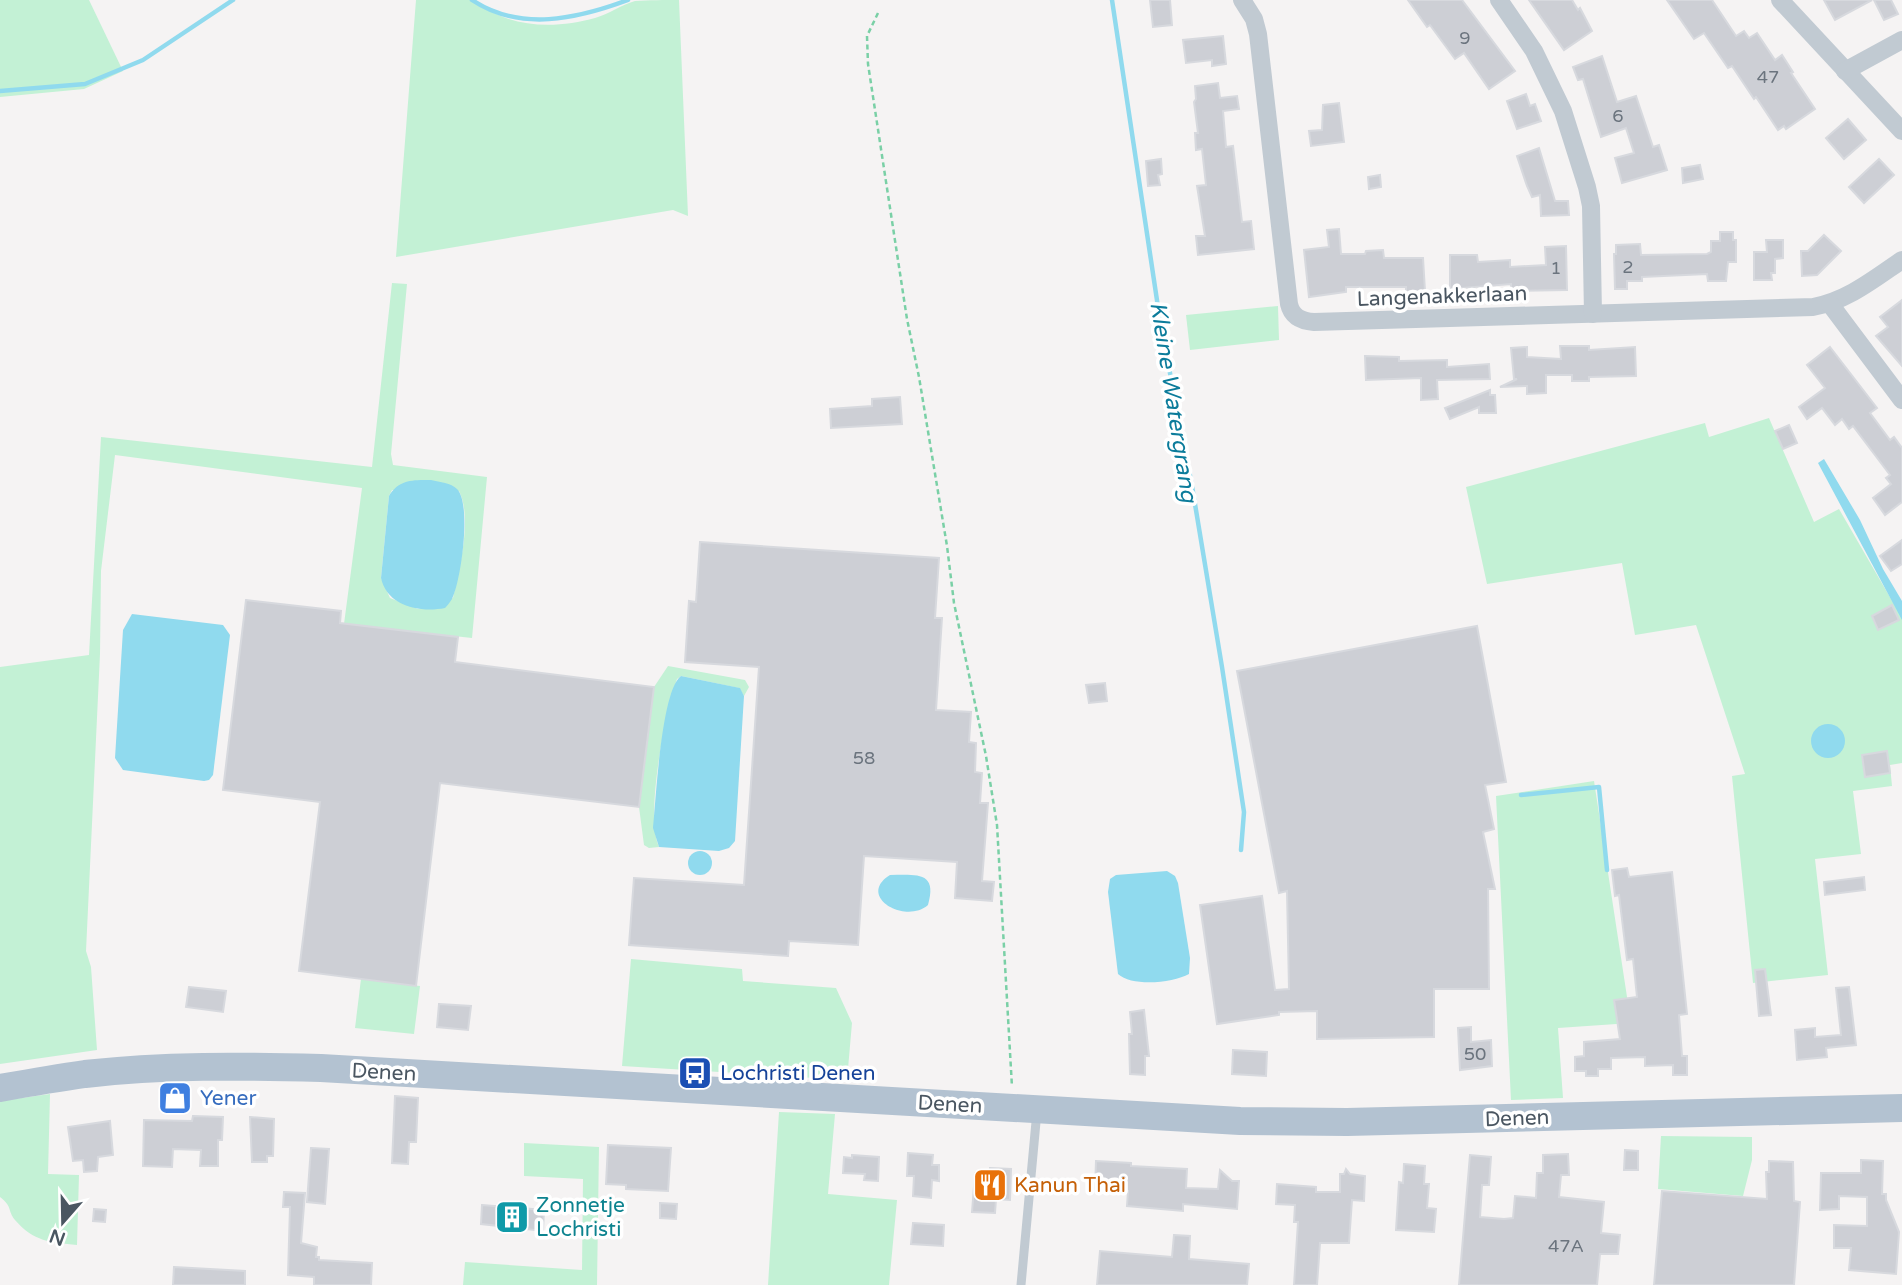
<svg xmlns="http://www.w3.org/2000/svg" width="1902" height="1285" font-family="'Varela Round',sans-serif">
  <rect width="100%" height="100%" fill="#f5f3f3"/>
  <!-- green -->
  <g fill="#c3f1d5" fill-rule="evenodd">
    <path d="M0 0H89L123 71 84 89 0 97Z"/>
    <path d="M416 0H476C507 29 556 29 595 18 609 14 621 5 635 1 648 0 665 0 679 0L688 216 673 210 396 257Z"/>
    <path d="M392 283 407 284 391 454 393 465 487 477 472 638 344 624 362 488 115 455 101 571 100 654 86 951 91 967 97 1050 0 1064V667L89 655 101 437 372 467ZM392 490 459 491C473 519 459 568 453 598L418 609 390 598 381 578 389 496Z"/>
    <path d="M1278 306 1279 340 1190 350 1186 315Z"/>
    <path d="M1769 418 1814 522 1839 509 1902 618V763L1890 765 1892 786 1853 791 1861 854 1815 859 1828 975 1753 983 1732 776 1745 774 1696 625 1635 635 1622 563 1487 584 1466 487 1705 423 1709 437Z"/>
    <path d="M668 666 745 680 749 687 744 696 739 688 681 676 677 679C665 714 645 815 659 847L649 848 644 845 639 807 654 687Z"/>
    <path d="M1594 781 1631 1023 1558 1028 1563 1098 1511 1100 1496 796Z"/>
    <path d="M631 959 742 969 743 981 836 988 852 1023 847 1080 622 1066Z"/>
    <path d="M361 979 420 986 414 1034 355 1028Z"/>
    <path d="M50 1094 48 1174 79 1175 77 1245C50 1242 34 1242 15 1220 7 1210 13 1207 0 1197V1101Z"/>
    <path d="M779 1112 835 1114 828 1194 897 1200 889 1285H768Z"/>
    <path d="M1661 1136 1752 1137V1160L1743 1196 1658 1189Z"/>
    <path d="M524 1143 599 1147 597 1285H463L465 1262 582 1270 583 1179 524 1176Z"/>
  </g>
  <!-- water -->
  <g fill="#90daee">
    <path d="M1824 459 1860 520 1883 569 1902 601V620L1818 463Z"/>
    <path d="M431 480C440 482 451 483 457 489 472 504 461 581 452 599 450 602 448 605 445 608 420 613 387 606 381 578L389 496C399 479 414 480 431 480Z"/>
    <path d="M132 614 223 625 230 635 213 775 209 780 204 781 123 770 115 758 123 630Z"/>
    <path d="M681 676 740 688 744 696 735 841 729 848 719 851 659 847 653 828C656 800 661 691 681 676Z"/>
    <circle cx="1828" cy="741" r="17"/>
    <circle cx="700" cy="863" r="12"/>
    <path d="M1167 871 1175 876 1178 883 1190 958 1189 974C1173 983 1132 987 1118 974L1108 892 1110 879 1116 875Z"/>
    <path d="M890 875C916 875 938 871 928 905 905 925 856 896 890 875Z"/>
  </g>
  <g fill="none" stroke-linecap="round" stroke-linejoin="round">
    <!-- stream -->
    <g stroke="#90daee" stroke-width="4.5">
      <path d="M472 0C520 32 577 19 628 0"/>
      <path d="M1112 0 1161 327 1192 486 1222 667 1244 812 1241 850"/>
      <path d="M0 91 85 84 143 60 233 0"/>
      <path d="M1521 795 1599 787 1607 870"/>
    </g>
  </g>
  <!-- building -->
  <g fill="#cdcfd5" stroke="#d7d9de" stroke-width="2">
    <path d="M1150 0H1170L1172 25 1153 27Z"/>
    <path d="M1408 0H1462L1515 71 1489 89 1464 53 1455 59 1430 25 1427 27Z"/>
    <path d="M1529 0H1572L1578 10 1580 8 1592 31 1564 50Z"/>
    <path d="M1667 0H1712L1736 36 1744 31 1749 38 1757 33 1775 60 1782 55 1793 72 1791 73 1815 109 1786 129 1784 126 1778 130 1756 97 1754 99 1732 66 1728 68 1704 33 1694 39Z"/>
    <path d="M1824 0H1872L1835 20Z"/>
    <path d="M1874 0H1891L1898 14 1884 20Z"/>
    <path d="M1223 36 1226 64 1212 66V60L1186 63 1183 40Z"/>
    <path d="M1602 56 1617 102 1636 96 1653 147 1659 145 1667 170 1622 183 1615 158 1634 153 1626 128 1601 137 1583 79 1578 80 1573 67Z"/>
    <path d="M1218 83 1220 98 1237 96 1239 109 1223 111 1226 147 1233 146 1242 222 1251 221 1254 249 1198 255 1196 236H1205L1197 186 1206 185 1202 149 1196 150 1195 133H1198L1194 102 1196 99 1195 86Z"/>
    <path d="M1526 94 1530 106 1535 104 1541 121 1517 129 1507 101Z"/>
    <path d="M1339 103 1344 142 1311 146 1309 131 1322 130 1323 105Z"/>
    <path d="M1848 119 1866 140 1844 159 1826 138Z"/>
    <path d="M1539 148 1555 201H1568L1569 215 1541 216 1540 195 1532 197 1527 186 1517 156Z"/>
    <path d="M1161 159 1162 174 1158 175 1160 185 1148 186 1146 161Z"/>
    <path d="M1879 159 1894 175 1864 203 1849 187Z"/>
    <path d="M1700 165 1703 179 1683 183 1682 168Z"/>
    <path d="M1380 175 1381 187 1369 189 1368 177Z"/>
    <path d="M1339 229 1341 254H1365L1366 251 1383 250 1384 258H1423L1425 291 1406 292V287H1346V292L1309 297 1304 250 1329 247 1327 230Z"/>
    <path d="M1720 232H1733V240H1736V262H1728L1726 281H1708L1707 274 1642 277V281H1627V289H1615L1614 254H1616V245L1640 244 1641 255 1707 254 1711 252V241H1720Z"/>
    <path d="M1824 235 1841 251 1817 275 1802 276 1801 251H1808Z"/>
    <path d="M1766 240H1783V258L1775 259V273H1771L1772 280H1754V252H1767Z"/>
    <path d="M1566 246 1567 290 1511 291V284L1450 289V255H1477L1478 262 1510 260V267L1546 265 1545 247Z"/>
    <path d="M1902 300V366L1876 336 1888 327 1880 317Z"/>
    <path d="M1560 346H1589V350L1635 347 1636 376 1589 377V381H1572V375H1546V393L1527 394V386L1500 387 1517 379H1514L1511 348 1527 347V357L1561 359Z"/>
    <path d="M1830 347 1877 408 1870 413 1890 440 1894 437 1902 448V502L1885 515 1873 498 1891 484 1886 478 1890 475 1853 426 1849 429 1842 419 1835 425 1822 408 1807 419 1799 407 1825 388 1807 365Z"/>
    <path d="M1365 356 1399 357V361L1447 360V367L1489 364 1490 379 1437 380 1438 399 1421 400V378L1366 380Z"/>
    <path d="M1490 390V395H1495L1496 413H1479V407L1450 419 1445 408Z"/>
    <path d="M900 397 902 424 831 428 830 409 872 406V399Z"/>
    <path d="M1789 425 1797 443 1783 449 1775 431Z"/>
    <path d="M1902 540V564L1891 571 1880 556Z"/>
    <path d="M700 542 939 558 935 618H942L936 710 971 712 969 742 976 743 975 772 982 773 980 803H988L982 881 994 882 992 901 955 898 957 862 864 856 858 945 789 941 788 956 629 945 634 878 744 885 759 667 685 662 689 601 696 602Z"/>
    <path d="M246 600 341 611 340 623 458 637 455 662 654 687 639 807 440 783 416 986 299 971 320 802 223 790Z"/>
    <path d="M1892 605 1899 620 1878 630 1872 616Z"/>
    <path d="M1477 626 1506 782 1485 785 1494 829 1483 832 1495 889H1488L1489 989H1434V1037L1317 1039V1011L1279 1012V1015L1217 1024 1200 905 1262 896 1275 990 1289 989 1287 891 1279 893 1237 671Z"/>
    <path d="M1105 683 1107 701 1089 703 1086 685Z"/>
    <path d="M1887 751 1890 773 1865 777 1862 755Z"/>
    <path d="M1627 868 1629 877 1672 872 1687 1014 1679 1015 1682 1056H1687V1075H1673V1065L1645 1066V1057L1611 1058V1069H1598V1076H1586V1071H1575V1057L1584 1056V1042L1620 1039 1614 1000 1637 997 1633 959 1627 960 1619 895 1615 896 1612 870Z"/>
    <path d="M1864 877 1865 890 1825 895 1824 882Z"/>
    <path d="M1765 969 1771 1015 1759 1016 1755 970Z"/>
    <path d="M189 987 226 991 223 1012 186 1007Z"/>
    <path d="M1849 987 1856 1045 1826 1048 1827 1057 1797 1060 1795 1030 1815 1028V1037L1841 1035 1836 988Z"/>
    <path d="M439 1004 471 1006 468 1030 437 1027Z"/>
    <path d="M1144 1010 1149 1056H1145V1075L1130 1074 1129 1034H1132L1130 1012Z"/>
    <path d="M1471 1027V1042L1491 1040 1492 1066 1460 1070 1458 1028Z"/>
    <path d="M1233 1050 1267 1052 1266 1076 1232 1074Z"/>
    <path d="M395 1096 418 1098 416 1142H409L408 1164 392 1163Z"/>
    <path d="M193 1116 223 1117 222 1140H218V1166H200L201 1150 173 1149 172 1167 143 1166 144 1120 192 1121Z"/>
    <path d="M250 1117 274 1119 273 1156H267V1162H252Z"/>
    <path d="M110 1121 113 1155 98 1157 97 1171 84 1172 83 1160 73 1161 68 1127Z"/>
    <path d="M608 1145 671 1148 668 1191 626 1189V1185L606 1184Z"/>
    <path d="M311 1148 329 1149 325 1204 307 1202Z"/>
    <path d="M1625 1150 1638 1151V1170H1624Z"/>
    <path d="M908 1153 933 1155 932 1165H939V1181L932 1180 931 1198 913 1196 914 1176H907Z"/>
    <path d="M1568 1154 1569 1175H1561L1559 1197 1604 1202 1601 1233 1620 1235 1618 1254H1600L1597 1285H1459L1470 1155 1491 1157 1489 1185H1482L1480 1217 1504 1219 1513 1218 1515 1196 1536 1198 1537 1173H1543V1155Z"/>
    <path d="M852 1155 879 1157 878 1181 864 1180 865 1174 843 1173 844 1157 852 1158Z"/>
    <path d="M1861 1160 1883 1161 1882 1194H1886V1200L1899 1232 1896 1274 1849 1270 1851 1248H1834V1225L1867 1226V1197L1839 1196V1209L1820 1210 1821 1173H1861Z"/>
    <path d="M1096 1161 1131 1163V1166L1187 1169 1186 1188 1218 1189 1220 1170 1232 1181H1239L1237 1209 1183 1204V1211L1127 1206 1128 1191 1095 1189Z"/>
    <path d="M1769 1161 1793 1162 1794 1201 1800 1202 1794 1285H1654L1662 1191 1767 1199 1766 1172H1769Z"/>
    <path d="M1404 1164 1425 1166 1424 1184H1429L1427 1208 1436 1209 1434 1232 1396 1230 1399 1182 1403 1183Z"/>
    <path d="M990 1168 1011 1169 1010 1200 996 1199 995 1213 972 1212 975 1173 990 1174Z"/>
    <path d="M1346 1169 1350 1174 1365 1176 1364 1201 1352 1200 1349 1243H1320L1317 1285H1294L1298 1222H1294L1295 1205 1276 1204 1277 1184 1316 1187V1192H1340V1174H1344Z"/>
    <path d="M284 1192 305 1193 301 1243 317 1247 316 1257H319V1260L372 1263 371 1285H314V1277L288 1275 290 1207H283Z"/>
    <path d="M660 1203 677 1204 676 1219 660 1218Z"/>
    <path d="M482 1205 544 1210 543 1231 481 1224Z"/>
    <path d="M94 1209 106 1210 105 1222 93 1221Z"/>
    <path d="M913 1223 944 1225 943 1246 911 1244Z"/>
    <path d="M1174 1235 1190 1236 1189 1259 1249 1264 1247 1285H1097L1100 1251 1172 1257Z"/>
    <path d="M174 1267 245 1271V1285H173Z"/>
  </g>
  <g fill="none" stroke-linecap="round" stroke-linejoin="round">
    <!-- path -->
    <path stroke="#7ad0a6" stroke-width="2.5" stroke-dasharray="5 3.5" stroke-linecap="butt" d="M878 13 867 36 868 64 907 319 919 377 947 546 954 603 986 756 997 825 1012 1087"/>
    <!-- lane -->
    <path stroke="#c1cad2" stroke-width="9" d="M1021 1285 1037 1111"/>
    <!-- street -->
    <g stroke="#c1cad2" stroke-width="18">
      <path d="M1242 0 1254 19 1258 34 1289 304C1292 317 1301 321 1314 322L1813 307C1847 301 1874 279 1902 260"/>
      <path d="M1499 0 1534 51 1563 111 1587 187 1591 206 1593 314"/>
      <path d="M1780 0 1902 131"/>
      <path d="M1845 71 1902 40"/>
      <path d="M1830 304 1902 400"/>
    </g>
    <!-- primary -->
    <path stroke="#b3c2d1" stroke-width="28" d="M0 1088C28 1083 57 1078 85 1074 164 1065 242 1066 321 1068L1240 1121 1347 1122 1902 1108"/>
  </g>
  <!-- icons -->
  <defs>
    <g id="bus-square" transform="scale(1.75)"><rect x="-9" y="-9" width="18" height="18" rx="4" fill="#1a4fb4" stroke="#fff"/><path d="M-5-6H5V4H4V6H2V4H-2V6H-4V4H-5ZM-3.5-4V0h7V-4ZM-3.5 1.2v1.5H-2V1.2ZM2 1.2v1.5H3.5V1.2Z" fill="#fff"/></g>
    <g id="shop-square" transform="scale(1.75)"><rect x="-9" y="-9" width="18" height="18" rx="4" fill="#3f7fe0" stroke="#fff"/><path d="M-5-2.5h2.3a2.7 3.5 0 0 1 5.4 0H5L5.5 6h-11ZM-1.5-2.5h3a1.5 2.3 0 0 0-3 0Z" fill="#fff"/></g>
    <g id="restaurant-square" transform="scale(1.75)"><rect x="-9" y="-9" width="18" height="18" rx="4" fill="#e8710a" stroke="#fff"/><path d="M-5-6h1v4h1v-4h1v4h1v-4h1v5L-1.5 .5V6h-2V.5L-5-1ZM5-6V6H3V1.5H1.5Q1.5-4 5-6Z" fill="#fff"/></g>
    <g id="building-square" transform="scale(1.75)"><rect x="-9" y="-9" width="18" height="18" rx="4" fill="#0f9aa8" stroke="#fff"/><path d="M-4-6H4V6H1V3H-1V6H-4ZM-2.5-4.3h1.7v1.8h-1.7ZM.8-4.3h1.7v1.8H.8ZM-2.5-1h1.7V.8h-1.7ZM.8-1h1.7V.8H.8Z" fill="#fff"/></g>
  </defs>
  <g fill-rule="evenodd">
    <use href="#bus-square" x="695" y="1073"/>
    <use href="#shop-square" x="175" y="1098"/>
    <use href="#restaurant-square" x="990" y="1185"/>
    <use href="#building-square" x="512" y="1217"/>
  </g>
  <g text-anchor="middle" stroke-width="7" stroke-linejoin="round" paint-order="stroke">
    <!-- number labels -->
    <g font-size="18" fill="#6b747e">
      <text x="1465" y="44">9</text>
      <text x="1768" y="83">47</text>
      <text x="1618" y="122">6</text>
      <text x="1628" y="273">2</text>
      <text x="1556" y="274">1</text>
      <text x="864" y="764">58</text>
      <text x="1475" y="1060">50</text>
      <text x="1566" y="1252">47A</text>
    </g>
    <!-- street labels -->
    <g font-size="21" fill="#4a5661" stroke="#fff">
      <text transform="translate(1442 296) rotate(-2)" y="7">Langenakkerlaan</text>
      <text transform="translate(384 1072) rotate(3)" y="7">Denen</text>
      <text transform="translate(950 1104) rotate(3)" y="7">Denen</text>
      <text transform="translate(1517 1118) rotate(-2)" y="7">Denen</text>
    </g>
    <!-- transit labels -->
    <g font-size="21" fill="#164399" stroke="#fff" text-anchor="start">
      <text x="720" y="1080">Lochristi Denen</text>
    </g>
    <!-- shop labels -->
    <g font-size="21" fill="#366cbe" stroke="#fff" text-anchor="start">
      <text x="200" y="1105">Yener</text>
    </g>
    <!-- food labels -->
    <g font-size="21" fill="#c56008" stroke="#fff" text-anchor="start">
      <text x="1014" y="1192">Kanun Thai</text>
    </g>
    <!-- culture labels -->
    <g font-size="21" fill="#0d838f" stroke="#fff" text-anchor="start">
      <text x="536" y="1212">Zonnetje<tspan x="536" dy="24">Lochristi</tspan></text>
    </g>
    <!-- water labels -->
    <g font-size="23" font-style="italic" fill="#0c7c9b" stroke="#fff">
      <text transform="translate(1174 402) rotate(81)" y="8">Kleine Watergrang</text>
    </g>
  </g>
  <!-- north arrow -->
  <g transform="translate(63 1222) rotate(200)" stroke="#ffffff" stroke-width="5" paint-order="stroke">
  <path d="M0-5L12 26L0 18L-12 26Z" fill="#4a5661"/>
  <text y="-10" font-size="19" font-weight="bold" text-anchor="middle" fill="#4a5661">N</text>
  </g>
</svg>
